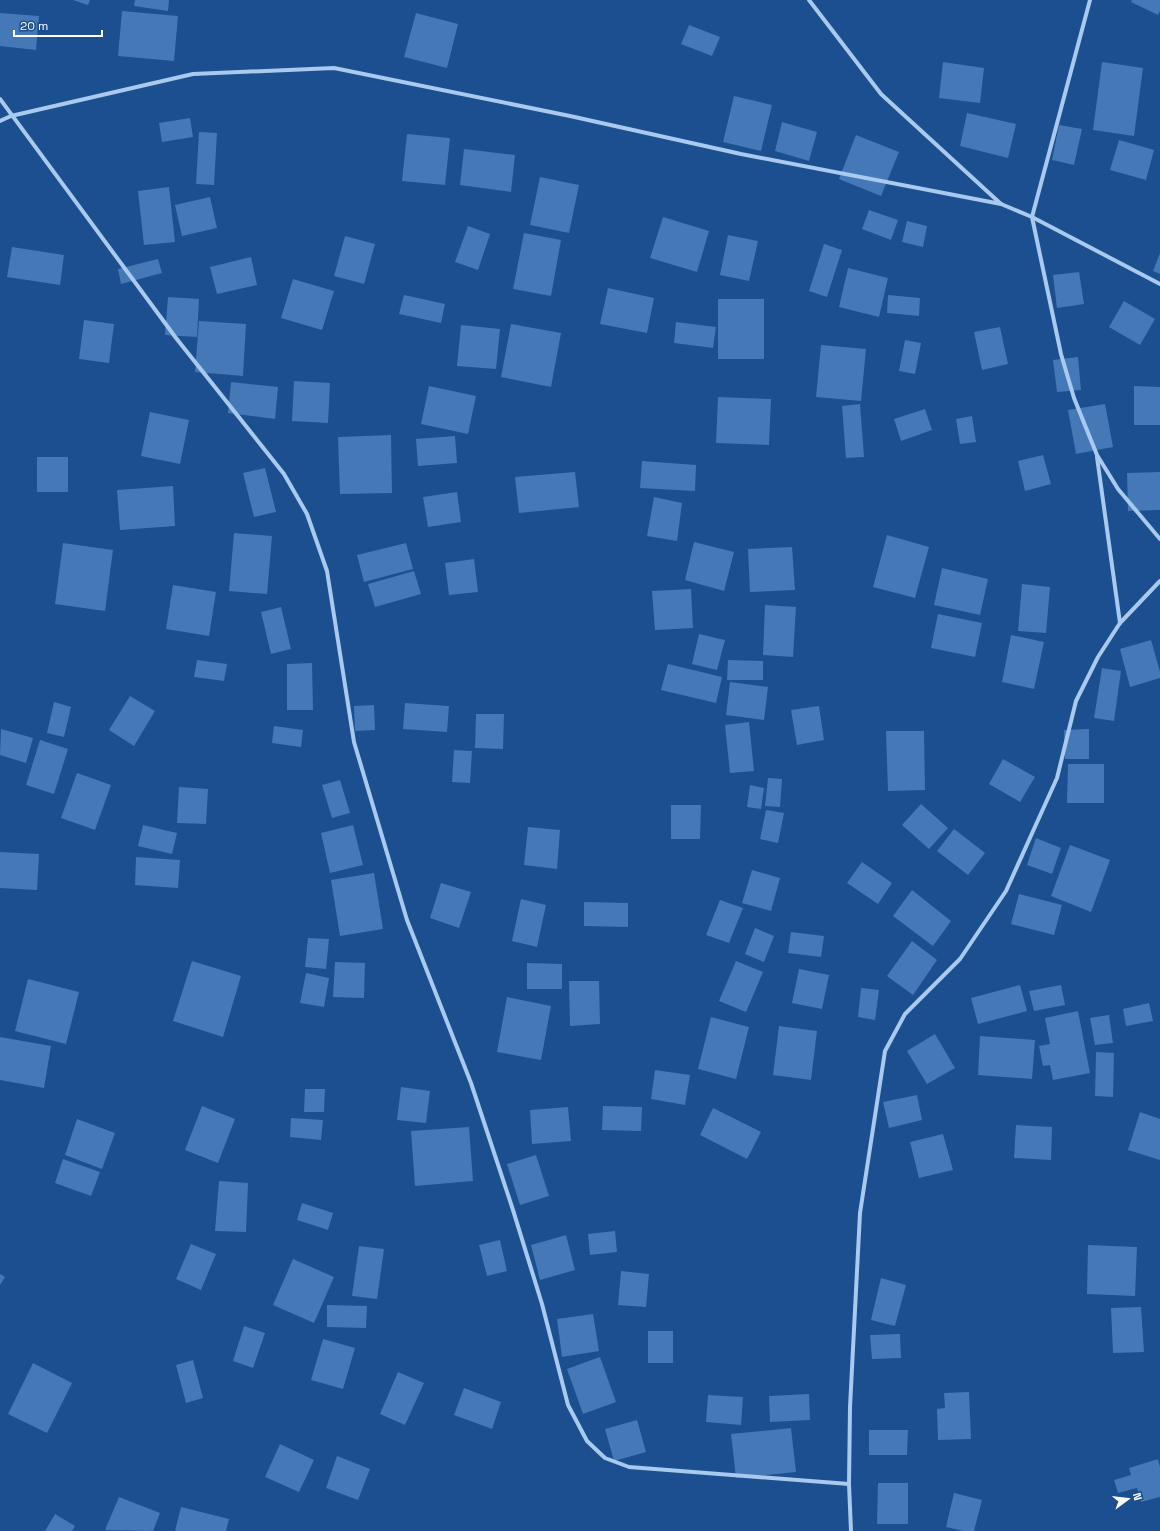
<svg xmlns="http://www.w3.org/2000/svg" width="1160" height="1531" font-family="'Space Grotesk',sans-serif">
  <rect width="100%" height="100%" fill="#1b4f8f"/>
  <!-- building -->
  <g fill="#4478b7">
    <path d="M73 0H90L88 5Z"/>
    <path d="M135 0H169L168 11 134 6Z"/>
    <path d="M1132 0H1160V11L1158 15 1131 2Z"/>
    <path d="M122 11 178 16 174 61 118 56Z"/>
    <path d="M0 13 39 16 36 50 0 46Z"/>
    <path d="M416 13 458 24 447 68 404 57Z"/>
    <path d="M689 25 720 37 712 56 681 44Z"/>
    <path d="M943 62 984 68 980 103 939 98Z"/>
    <path d="M1102 62 1143 68 1134 136 1093 130Z"/>
    <path d="M734 96 772 105 761 151 723 142Z"/>
    <path d="M967 113 1016 124 1008 158 960 146Z"/>
    <path d="M190 118 193 137 162 142 159 123Z"/>
    <path d="M782 122 817 132 809 161 775 151Z"/>
    <path d="M1059 125 1082 129 1074 165 1052 160Z"/>
    <path d="M199 132 217 133 214 185 196 184Z"/>
    <path d="M407 134 450 138 445 185 402 181Z"/>
    <path d="M856 135 899 152 881 196 839 179Z"/>
    <path d="M1119 140 1154 150 1146 180 1110 170Z"/>
    <path d="M464 149 515 155 511 192 460 185Z"/>
    <path d="M540 177 579 185 569 233 530 225Z"/>
    <path d="M169 187 175 242 144 245 138 191Z"/>
    <path d="M210 197 217 228 182 236 175 205Z"/>
    <path d="M869 210 898 220 891 240 862 229Z"/>
    <path d="M663 217 709 231 697 272 650 258Z"/>
    <path d="M907 221 927 226 923 247 902 242Z"/>
    <path d="M468 226 490 234 478 270 455 262Z"/>
    <path d="M524 233 561 240 551 296 513 289Z"/>
    <path d="M728 235 758 241 749 281 720 275Z"/>
    <path d="M345 236 375 244 364 284 334 276Z"/>
    <path d="M824 244 842 250 827 297 809 291Z"/>
    <path d="M12 247 64 255 60 285 7 277Z"/>
    <path d="M1160 253V274L1153 271Z"/>
    <path d="M251 257 257 285 217 294 210 267Z"/>
    <path d="M158 259 162 273 121 284 118 269Z"/>
    <path d="M848 268 888 278 879 317 839 307Z"/>
    <path d="M1079 272 1084 304 1057 308 1053 275Z"/>
    <path d="M293 279 334 291 322 330 281 318Z"/>
    <path d="M608 288 654 298 647 333 600 324Z"/>
    <path d="M404 295 445 304 441 323 399 314Z"/>
    <path d="M888 295 920 298 919 316 887 313Z"/>
    <path d="M168 297 199 299 197 337 165 335Z"/>
    <rect x="718" y="299" width="46" height="60"/>
    <path d="M1124 301 1155 319 1140 345 1109 327Z"/>
    <path d="M84 320 114 324 109 363 79 359Z"/>
    <path d="M199 321 246 324 243 376 195 372Z"/>
    <path d="M676 322 716 327 713 348 674 343Z"/>
    <path d="M511 324 561 333 551 387 501 377Z"/>
    <path d="M461 325 500 329 496 369 457 366Z"/>
    <path d="M1000 327 1008 364 982 370 974 332Z"/>
    <path d="M905 340 921 343 915 374 899 371Z"/>
    <path d="M821 345 866 349 861 401 816 397Z"/>
    <path d="M1078 357 1081 390 1057 392 1053 360Z"/>
    <path d="M294 381 330 383 328 423 292 421Z"/>
    <path d="M231 382 278 387 275 419 228 413Z"/>
    <path d="M429 386 476 396 468 434 421 424Z"/>
    <path d="M1134 386 1160 387V425H1134Z"/>
    <path d="M718 397 771 399 769 445 716 443Z"/>
    <path d="M860 404 864 457 846 458 842 406Z"/>
    <path d="M1105 404 1113 447 1076 454 1068 410Z"/>
    <path d="M925 409 932 430 901 441 894 419Z"/>
    <path d="M150 412 189 420 180 464 141 456Z"/>
    <path d="M972 416 976 442 960 444 956 419Z"/>
    <path d="M391 435 392 493 340 494 338 437Z"/>
    <path d="M455 436 457 463 418 466 416 439Z"/>
    <path d="M1043 455 1051 484 1025 491 1018 461Z"/>
    <rect x="37" y="457" width="31" height="35"/>
    <path d="M642 461 696 465 695 491 640 488Z"/>
    <path d="M265 468 276 512 254 517 243 473Z"/>
    <path d="M575 472 579 507 519 513 515 477Z"/>
    <path d="M1160 472V510L1128 511 1127 473Z"/>
    <path d="M173 486 175 526 120 530 117 490Z"/>
    <path d="M457 492 461 522 428 527 423 497Z"/>
    <path d="M654 497 682 503 677 541 647 536Z"/>
    <path d="M234 533 272 536 267 594 229 591Z"/>
    <path d="M887 535 929 547 915 598 873 587Z"/>
    <path d="M694 542 734 552 724 591 685 580Z"/>
    <path d="M63 543 113 550 105 611 55 604Z"/>
    <path d="M406 543 413 569 364 582 357 555Z"/>
    <path d="M792 547 795 590 750 592 748 549Z"/>
    <path d="M474 559 478 592 449 595 445 563Z"/>
    <path d="M942 568 988 579 980 615 934 605Z"/>
    <path d="M414 571 421 594 375 607 368 584Z"/>
    <path d="M1022 584 1050 587 1046 633 1018 631Z"/>
    <path d="M173 585 216 592 209 636 166 629Z"/>
    <path d="M691 589 693 628 655 630 652 591Z"/>
    <path d="M765 605 796 607 793 657 763 655Z"/>
    <path d="M281 607 291 649 271 654 261 612Z"/>
    <path d="M938 614 982 623 975 657 931 648Z"/>
    <path d="M699 634 725 640 717 670 692 664Z"/>
    <path d="M1011 635 1044 642 1034 689 1002 682Z"/>
    <path d="M1151 640 1160 672V678L1130 687 1120 649Z"/>
    <path d="M197 660 227 664 224 681 194 677Z"/>
    <path d="M728 660 763 661V680H727Z"/>
    <path d="M312 663 313 710H287V664Z"/>
    <path d="M668 664 722 677 716 703 661 690Z"/>
    <path d="M1102 668 1121 671 1114 721 1094 718Z"/>
    <path d="M730 682 768 687 764 720 726 715Z"/>
    <path d="M130 696 155 711 134 746 109 730Z"/>
    <path d="M54 702 71 707 64 737 47 733Z"/>
    <path d="M405 703 449 706 447 732 403 729Z"/>
    <path d="M374 705 375 730 355 731 354 706Z"/>
    <path d="M819 706 824 740 797 745 791 710Z"/>
    <path d="M476 714H504L503 749 475 748Z"/>
    <path d="M749 722 754 771 730 773 725 725Z"/>
    <path d="M274 726 303 730 301 747 272 743Z"/>
    <path d="M1 729 33 738 26 763 0 755Z"/>
    <path d="M1089 729V759H1065L1064 730Z"/>
    <path d="M886 731H924L925 790 888 791Z"/>
    <path d="M40 740 68 749 54 794 26 785Z"/>
    <path d="M454 750 472 751 470 783 452 782Z"/>
    <path d="M1003 759 1035 777 1020 802 989 784Z"/>
    <path d="M1068 764H1104V803H1067Z"/>
    <path d="M77 773 111 785 95 830 61 818Z"/>
    <path d="M768 778 782 779 780 807 765 806Z"/>
    <path d="M340 780 350 813 332 818 322 785Z"/>
    <path d="M750 785 764 788 761 809 747 807Z"/>
    <path d="M179 787 208 789 206 824 177 823Z"/>
    <path d="M921 804 948 828 929 849 902 825Z"/>
    <path d="M671 805H701L700 839H671Z"/>
    <path d="M766 810 784 813 778 843 760 839Z"/>
    <path d="M143 825 177 833 172 854 138 846Z"/>
    <path d="M353 825 363 865 330 873 321 833Z"/>
    <path d="M528 827 560 830 557 869 524 865Z"/>
    <path d="M954 829 985 853 968 875 937 851Z"/>
    <path d="M1036 838 1061 848 1052 874 1027 865Z"/>
    <path d="M1070 845 1110 860 1091 912 1051 896Z"/>
    <path d="M0 852 39 854 37 890 0 888Z"/>
    <path d="M136 857 180 860 178 888 135 885Z"/>
    <path d="M862 862 892 883 878 904 847 883Z"/>
    <path d="M752 870 780 878 771 911 742 903Z"/>
    <path d="M374 873 383 929 340 936 331 880Z"/>
    <path d="M441 883 471 892 459 928 430 918Z"/>
    <path d="M912 890 951 921 933 946 893 916Z"/>
    <path d="M1019 894 1062 905 1054 935 1011 924Z"/>
    <path d="M521 899 546 905 537 947 512 941Z"/>
    <path d="M720 900 743 908 729 943 706 935Z"/>
    <path d="M584 902 628 903V927L584 926Z"/>
    <path d="M755 928 774 936 764 962 745 954Z"/>
    <path d="M791 932 824 936 821 957 788 953Z"/>
    <path d="M308 938 329 939 326 969 305 967Z"/>
    <path d="M912 941 937 960 913 995 887 976Z"/>
    <path d="M192 961 241 976 223 1037 173 1021Z"/>
    <path d="M736 961 763 972 746 1012 719 1001Z"/>
    <path d="M335 962 365 963 364 998 333 997Z"/>
    <path d="M527 963 562 964V989H527Z"/>
    <path d="M799 969 829 975 822 1009 792 1003Z"/>
    <path d="M306 973 329 978 324 1007 300 1003Z"/>
    <path d="M28 979 79 992 66 1044 15 1031Z"/>
    <path d="M569 981H599L600 1024 570 1026Z"/>
    <path d="M1020 985 1027 1011 978 1024 971 998Z"/>
    <path d="M1061 985 1065 1005 1034 1011 1029 991Z"/>
    <path d="M861 988 879 990 875 1020 858 1017Z"/>
    <path d="M507 997 551 1006 541 1060 497 1052Z"/>
    <path d="M1149 1003 1153 1021 1126 1026 1123 1009Z"/>
    <path d="M1078 1011 1090 1073 1053 1080 1050 1065 1043 1066 1039 1046 1050 1044 1045 1018Z"/>
    <path d="M1109 1015 1113 1043 1095 1045 1090 1018Z"/>
    <path d="M711 1017 749 1027 736 1079 698 1069Z"/>
    <path d="M779 1026 817 1031 811 1080 773 1075Z"/>
    <path d="M935 1034 955 1068 927 1084 907 1051Z"/>
    <path d="M980 1036 1035 1040 1032 1079 978 1075Z"/>
    <path d="M0 1037 51 1046 44 1088 0 1080Z"/>
    <path d="M1096 1052 1114 1053 1113 1097 1095 1096Z"/>
    <path d="M655 1070 690 1075 685 1105 651 1099Z"/>
    <path d="M401 1087 430 1091 426 1123 397 1120Z"/>
    <path d="M305 1089H325L324 1112H304Z"/>
    <path d="M917 1095 922 1120 889 1128 883 1102Z"/>
    <path d="M202 1106 235 1119 218 1163 185 1150Z"/>
    <path d="M603 1106 642 1107 641 1131 602 1130Z"/>
    <path d="M568 1107 571 1141 532 1144 530 1110Z"/>
    <path d="M713 1108 761 1132 747 1159 700 1135Z"/>
    <path d="M1140 1112 1160 1119V1160L1128 1150Z"/>
    <path d="M291 1118 323 1120 321 1140 290 1137Z"/>
    <path d="M77 1119 115 1133 102 1169 65 1155Z"/>
    <path d="M1016 1125 1052 1127 1051 1160 1014 1158Z"/>
    <path d="M469 1127 473 1181 415 1186 411 1131Z"/>
    <path d="M943 1134 953 1170 919 1178 910 1142Z"/>
    <path d="M536 1155 549 1196 520 1205 507 1164Z"/>
    <path d="M63 1159 100 1172 91 1196 55 1183Z"/>
    <path d="M219 1181 248 1183 246 1232 215 1231Z"/>
    <path d="M302 1203 333 1213 328 1230 297 1220Z"/>
    <path d="M615 1231 617 1252 590 1255 588 1234Z"/>
    <path d="M566 1235 575 1270 540 1280 531 1245Z"/>
    <path d="M500 1240 507 1271 487 1276 479 1245Z"/>
    <path d="M191 1244 216 1254 201 1290 176 1279Z"/>
    <path d="M1088 1245 1137 1247 1135 1296 1087 1294Z"/>
    <path d="M359 1246 384 1249 377 1299 352 1296Z"/>
    <path d="M293 1259 334 1277 314 1323 273 1305Z"/>
    <path d="M621 1271 649 1274 646 1307 618 1305Z"/>
    <path d="M0 1274 5 1277 0 1285Z"/>
    <path d="M881 1278 906 1285 895 1326 871 1320Z"/>
    <path d="M327 1305 367 1306 366 1328 327 1327Z"/>
    <path d="M1141 1307 1144 1352 1113 1353 1111 1308Z"/>
    <path d="M593 1314 599 1351 562 1357 557 1319Z"/>
    <path d="M244 1326 265 1333 253 1368 233 1361Z"/>
    <rect x="648" y="1331" width="25" height="32"/>
    <path d="M900 1334 901 1358 872 1359 870 1335Z"/>
    <path d="M323 1339 355 1348 343 1389 311 1380Z"/>
    <path d="M600 1357 616 1402 583 1414 567 1369Z"/>
    <path d="M193 1360 203 1398 186 1403 176 1365Z"/>
    <path d="M33 1363 72 1383 47 1433 8 1414Z"/>
    <path d="M398 1372 424 1383 405 1425 380 1414Z"/>
    <path d="M464 1388 501 1402 492 1429 454 1415Z"/>
    <path d="M969 1392 971 1439 938 1440 937 1409 945 1408 944 1393Z"/>
    <path d="M809 1394 810 1420 770 1422 769 1396Z"/>
    <path d="M708 1395 743 1397 741 1425 706 1422Z"/>
    <path d="M637 1420 646 1452 614 1461 605 1429Z"/>
    <path d="M791 1428 796 1472 736 1478 731 1434Z"/>
    <path d="M869 1430H908L907 1455H869Z"/>
    <path d="M280 1444 314 1460 299 1492 265 1477Z"/>
    <path d="M337 1456 370 1469 358 1500 326 1488Z"/>
    <path d="M1158 1459 1160 1467V1497L1141 1502 1137 1488 1118 1493 1114 1480 1131 1475 1129 1468Z"/>
    <path d="M878 1483H908V1524H877Z"/>
    <path d="M954 1493 982 1500 974 1531H964L946 1527Z"/>
    <path d="M119 1497 160 1513 153 1531 105 1530Z"/>
    <path d="M181 1507 229 1519 226 1531H175Z"/>
    <path d="M55 1514 75 1526 72 1531H45Z"/>
  </g>
  <g fill="none" stroke-linecap="round" stroke-linejoin="round">
    <!-- street -->
    <g stroke="#a9c9ee" stroke-width="4">
      <path d="M809 0 881 94 1001 204 1032 217 1160 284"/>
      <path d="M1090 0 1032 217 1061 354 1074 398 1097 455 1118 489 1160 539"/>
      <path d="M0 99 176 338 284 474 307 514 327 571 354 742 407 920 471 1083 513 1210 542 1304 568 1405 587 1441 605 1458 629 1467 849 1484 851 1531"/>
      <path d="M0 121 11 116 193 74 334 68 570 116 741 154 1001 204"/>
      <path d="M1097 457 1120 623"/>
      <path d="M849 1484 850 1407 860 1213 885 1051 905 1014 960 959 1006 891 1057 778 1076 701 1098 657 1120 623 1160 581"/>
    </g>
  </g>
  <!-- north arrow -->
  <g transform="translate(1128 1499) rotate(75)" stroke="#1b4f8f" stroke-width="3" paint-order="stroke">
  <path d="M0-3L7 15L0 10L-7 15Z" fill="#ffffff"/>
  <text y="-6" font-size="11" font-weight="bold" text-anchor="middle" fill="#ffffff">N</text>
  </g>
  <!-- scale -->
  <path d="M14 30v6h88v-6" fill="none" stroke="#ffffff" stroke-width="2"/>
  <text x="20" y="30" font-size="12" fill="#ffffff" stroke="#1b4f8f" stroke-width="3" paint-order="stroke">20 m</text>
</svg>
